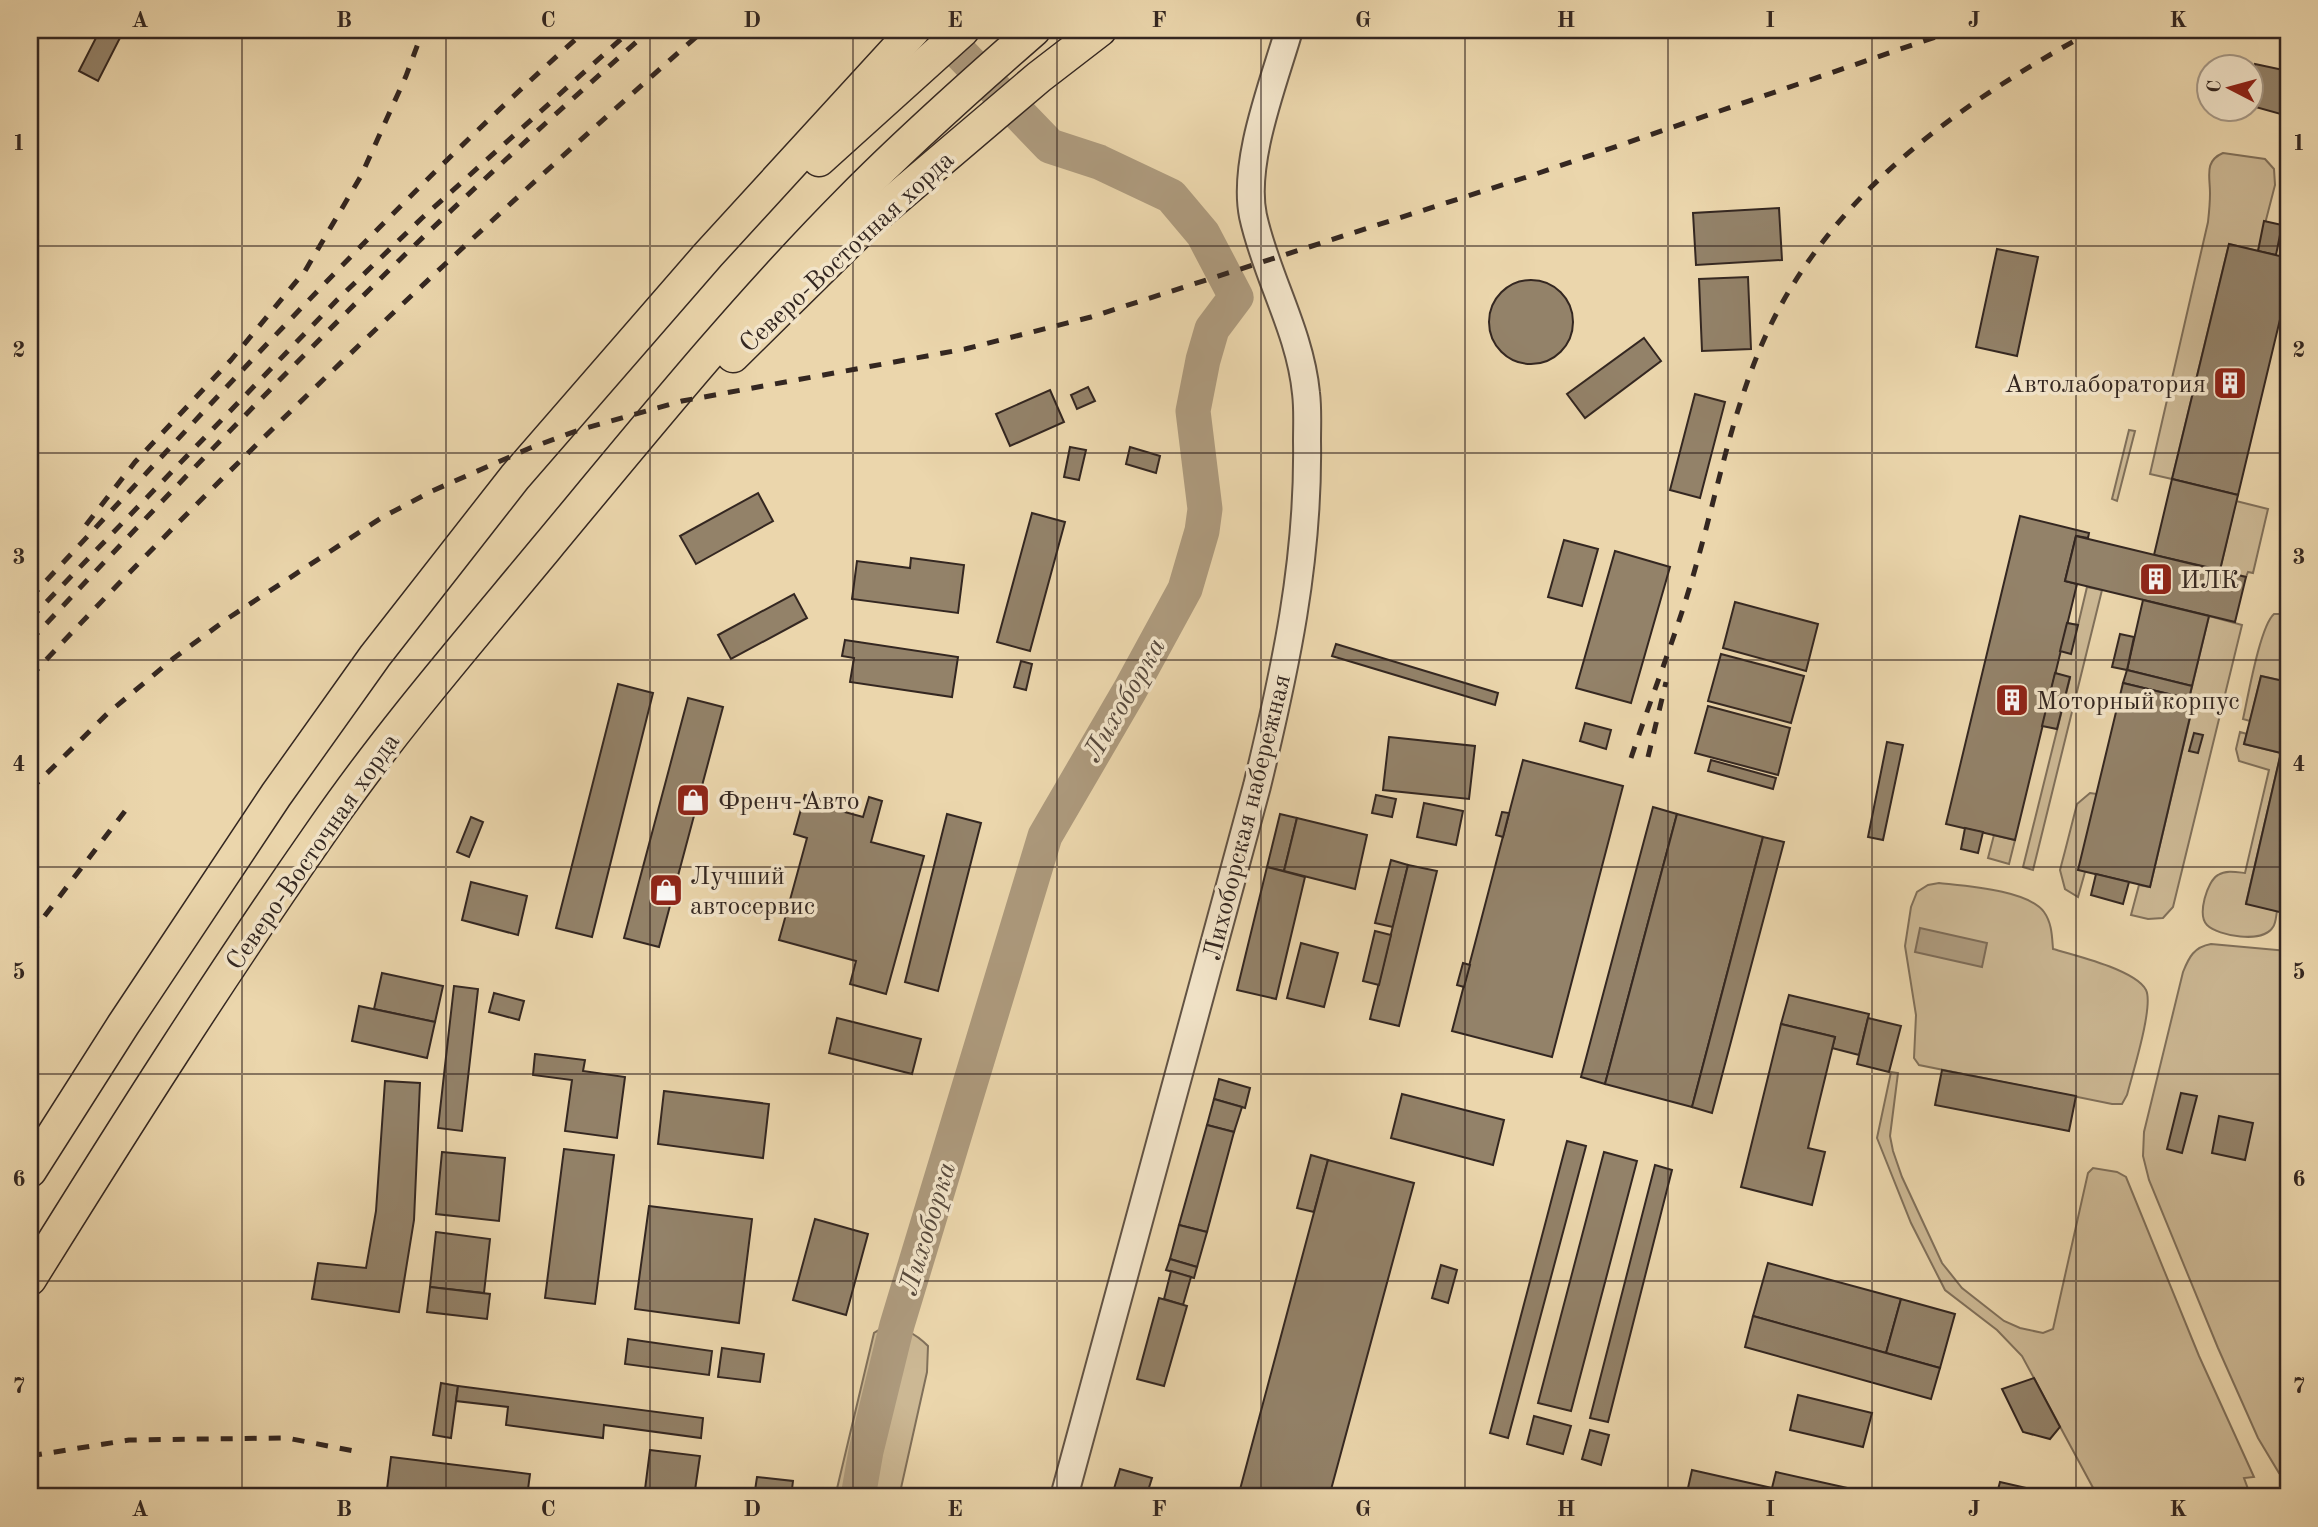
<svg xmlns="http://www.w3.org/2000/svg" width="2318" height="1527" font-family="'Old Standard TT',serif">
  <rect width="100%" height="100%" fill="#ebd6ac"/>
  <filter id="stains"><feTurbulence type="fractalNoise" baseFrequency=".00286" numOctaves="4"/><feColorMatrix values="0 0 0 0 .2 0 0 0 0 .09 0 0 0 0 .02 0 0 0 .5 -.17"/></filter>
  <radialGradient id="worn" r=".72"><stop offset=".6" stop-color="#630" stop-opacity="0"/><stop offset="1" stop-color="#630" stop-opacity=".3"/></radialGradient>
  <!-- green -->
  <g fill="#ccb894" stroke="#80705a" stroke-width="2">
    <path d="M2223 153 2265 159 2274 169 2275 185 2258 251 2229 244 2172 479 2150 474 2208 222C2209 213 2210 203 2210 193 2210 176 2204 161 2223 153Z"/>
    <path d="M2129 430 2135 431 2117 501 2112 499Z"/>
    <path d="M2236 501 2268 509 2253 573 2248 572 2246 577 2220 570Z"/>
    <path d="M2087 587 2102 590 2033 870 2023 867 2070 678 2055 673 2067 623 2078 625Z"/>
    <path d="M2274 614H2288V682L2261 676 2250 721 2243 719C2248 697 2260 626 2274 614Z"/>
    <path d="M2209 616 2242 625 2173 907 2163 918 2148 919 2131 915 2139 885 2150 887 2194 701 2189 699Z"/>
    <path d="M2240 732 2247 734 2244 744 2281 753 2246 903 2277 911C2276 916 2276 923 2273 927 2263 944 2218 936 2207 925 2197 915 2207 881 2218 875 2226 870 2236 872 2245 873L2269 770 2239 761 2236 749Z"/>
    <path d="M2090 793 2097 794 2085 872 2078 897 2065 889 2060 870 2065 851 2077 804Z"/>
    <path d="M1994 835 2015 840 2009 864 1988 858Z"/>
    <path d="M1939 883C1965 886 2028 890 2044 912 2052 923 2052 937 2053 949 2074 955 2136 970 2146 990 2154 1006 2132 1075 2127 1095L2122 1104H2112L1919 1065 1914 1058 1916 1015 1905 946 1911 907 1917 892 1928 885Z"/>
    <path d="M2211 944 2288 951V1481L2279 1473 2258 1438 2218 1348 2149 1180 2143 1156 2144 1132 2183 972C2189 957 2194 947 2211 944Z"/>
    <path d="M1891 1072 1898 1073 1890 1136 1893 1151 1902 1177 1942 1263 1962 1288 2004 1321 2020 1328 2043 1333 2053 1329 2088 1173 2093 1168 2117 1172 2126 1177 2199 1356 2254 1477 2244 1478 2251 1497H2098L2022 1356 1997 1330 1945 1290 1911 1223 1877 1138Z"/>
    <path d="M884 1327C903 1327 915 1333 928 1346L927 1372 899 1497H835L874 1333Z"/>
  </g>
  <!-- water -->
  <path fill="#ad9a7d" stroke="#7d6c58" stroke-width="2" d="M1920 928 1987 943 1982 967 1915 952Z"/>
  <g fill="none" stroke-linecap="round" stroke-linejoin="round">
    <!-- river -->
    <path stroke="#ad9a7d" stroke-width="35" d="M858 1497 866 1451 897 1325 1045 836 1130 690 1185 589 1202 531 1205 509 1193 411 1203 360 1212 329 1236 297 1203 234 1171 196 1099 162 1050 146 938 30"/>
  </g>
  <!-- building -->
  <g fill="#938269" stroke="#342721" stroke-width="2">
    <path d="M100 30H124L98 81 79 71Z"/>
    <path d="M2255 64 2288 71V116L2252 106V78Z"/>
    <path d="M1779 208 1782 260 1696 265 1693 213Z"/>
    <path d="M2264 221 2282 225 2276 255 2258 251Z"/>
    <path d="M2229 244 2288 258V286L2238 495 2172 479Z"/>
    <path d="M1997 249 2038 257 2017 356 1976 347Z"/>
    <path d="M1748 277 1751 349 1702 351 1699 279Z"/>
    <circle cx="1531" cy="322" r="42"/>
    <path d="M1644 338 1661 361 1585 418 1567 394Z"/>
    <path d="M1088 387 1095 401 1077 409 1071 395Z"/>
    <path d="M1050 390 1064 422 1010 446 996 414Z"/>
    <path d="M1695 394 1725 402 1700 498 1670 490Z"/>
    <path d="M1070 447 1086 450 1079 480 1064 477Z"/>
    <path d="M1130 447 1160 456 1156 473 1126 464Z"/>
    <path d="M2172 479 2238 495 2220 570 2154 555Z"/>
    <path d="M758 493 773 521 696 564 680 536Z"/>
    <path d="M1032 513 1065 522 1030 651 997 642Z"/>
    <path d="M2020 516 2089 533 2088 538 2076 536 2065 581 2077 584 2015 840 1946 824Z"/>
    <path d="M2076 536 2246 577 2235 622 2065 581Z"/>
    <path d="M1564 540 1598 549 1582 606 1548 597Z"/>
    <path d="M1615 551 1670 567 1631 703 1576 688Z"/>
    <path d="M911 558 964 565 958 613 852 599 857 561 910 568Z"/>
    <path d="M794 594 807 618 731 659 718 635Z"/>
    <path d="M2143 600 2209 616 2192 686 2127 670Z"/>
    <path d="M1735 602 1818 624 1806 671 1723 648Z"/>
    <path d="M2067 623 2078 625 2071 654 2060 651Z"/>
    <path d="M2120 634 2134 637 2127 670 2112 667Z"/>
    <path d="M845 640 958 657 952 697 850 682 854 658 842 656Z"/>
    <path d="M1336 644 1498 693 1495 705 1332 656Z"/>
    <path d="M1721 654 1804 676 1791 723 1708 701Z"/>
    <path d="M1021 661 1032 664 1026 690 1014 687Z"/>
    <path d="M2127 670 2192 686 2189 699 2123 683Z"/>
    <path d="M2055 673 2070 677 2057 729 2042 726Z"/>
    <path d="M2261 676 2288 682V722L2281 753 2244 744Z"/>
    <path d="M2123 683 2194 700 2150 887 2078 870Z"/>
    <path d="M618 684 653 693 592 937 556 928Z"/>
    <path d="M688 698 723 707 659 947 624 938Z"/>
    <path d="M1708 706 1790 728 1778 775 1695 753Z"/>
    <path d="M2288 722V914L2246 904Z"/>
    <path d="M1585 723 1611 730 1606 749 1580 741Z"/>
    <path d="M2194 733 2203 735 2198 753 2189 751Z"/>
    <path d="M1389 737 1475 746 1469 799 1383 790Z"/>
    <path d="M1887 742 1903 745 1883 840 1868 837Z"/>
    <path d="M1523 760 1623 786 1552 1057 1452 1031Z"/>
    <path d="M1711 760 1776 778 1773 789 1708 771Z"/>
    <path d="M805 795 820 799 819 805 863 817 869 797 882 801 871 842 924 856 886 994 850 984 856 961 779 940 807 838 794 834Z"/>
    <path d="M1376 795 1396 799 1392 817 1372 813Z"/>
    <path d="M1424 803 1463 811 1456 845 1417 837Z"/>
    <path d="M1653 807 1677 814 1605 1084 1581 1077Z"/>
    <path d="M1502 812 1509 813 1503 837 1496 835Z"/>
    <path d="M947 814 981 823 938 991 905 982Z"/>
    <path d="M1280 814 1297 818 1284 871 1267 867Z"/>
    <path d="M1677 814 1763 837 1692 1107 1605 1084Z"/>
    <path d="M471 817 483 822 469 857 457 852Z"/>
    <path d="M1297 818 1367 835 1355 889 1284 871Z"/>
    <path d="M1965 828 1983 832 1978 853 1961 849Z"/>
    <path d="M1763 837 1784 842 1712 1113 1692 1107Z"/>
    <path d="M1391 860 1408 865 1393 927 1375 923Z"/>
    <path d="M1408 865 1437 871 1399 1026 1370 1019Z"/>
    <path d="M1267 867 1305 877 1276 999 1237 990Z"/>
    <path d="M2096 874 2129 882 2123 904 2091 895Z"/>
    <path d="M471 882 527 896 518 935 462 920Z"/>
    <path d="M1375 931 1391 935 1379 985 1363 981Z"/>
    <path d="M1301 943 1338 953 1324 1007 1287 998Z"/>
    <path d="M1463 963 1470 965 1464 987 1457 985Z"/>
    <path d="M382 973 443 986 435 1022 374 1009Z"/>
    <path d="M454 986 478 989 462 1131 438 1128Z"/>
    <path d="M494 993 524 1001 519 1020 489 1012Z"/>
    <path d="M1789 995 1869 1014 1859 1055 1832 1048 1835 1037 1781 1024Z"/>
    <path d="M359 1006 435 1022 427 1058 352 1041Z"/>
    <path d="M837 1018 921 1039 912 1074 829 1053Z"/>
    <path d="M1868 1018 1901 1026 1889 1072 1857 1064Z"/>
    <path d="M1781 1024 1835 1037 1808 1148 1825 1152 1812 1205 1741 1187Z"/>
    <path d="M535 1054 585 1060 583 1071 625 1077 617 1138 565 1131 572 1080 533 1075Z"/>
    <path d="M1942 1070 2076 1096 2069 1131 1935 1105Z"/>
    <path d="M1219 1079 1250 1088 1245 1108 1214 1099Z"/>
    <path d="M385 1081 420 1083 414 1220 399 1312 312 1299 318 1263 366 1268 376 1211Z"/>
    <path d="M664 1091 769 1104 763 1158 658 1144Z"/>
    <path d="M2181 1093 2197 1096 2182 1153 2167 1149Z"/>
    <path d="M1402 1094 1504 1120 1493 1165 1391 1138Z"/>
    <path d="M1214 1099 1242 1107 1234 1132 1207 1125Z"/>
    <path d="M2219 1116 2253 1123 2245 1160 2212 1153Z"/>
    <path d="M1207 1125 1234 1132 1207 1232 1179 1225Z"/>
    <path d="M1567 1141 1586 1146 1508 1438 1490 1433Z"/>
    <path d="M564 1149 614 1155 595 1304 545 1298Z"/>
    <path d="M442 1152 505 1158 499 1221 436 1214Z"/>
    <path d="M1604 1152 1637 1161 1571 1411 1538 1403Z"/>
    <path d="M1311 1155 1328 1160 1314 1212 1297 1208Z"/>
    <path d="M1328 1160 1414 1183 1329 1497H1238Z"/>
    <path d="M1655 1165 1672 1170 1608 1422 1590 1418Z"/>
    <path d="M649 1206 752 1219 739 1323 635 1309Z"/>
    <path d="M815 1219 868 1234 846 1315 793 1300Z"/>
    <path d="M1179 1225 1207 1232 1197 1267 1170 1259Z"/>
    <path d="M436 1232 490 1239 484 1293 430 1287Z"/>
    <path d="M1170 1259 1197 1267 1194 1278 1166 1270Z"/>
    <path d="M1768 1263 1901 1299 1886 1353 1753 1316Z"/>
    <path d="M1441 1265 1457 1270 1448 1303 1432 1298Z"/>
    <path d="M1171 1271 1191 1277 1183 1305 1164 1299Z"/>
    <path d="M430 1287 490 1294 487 1319 427 1312Z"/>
    <path d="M1159 1298 1187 1306 1164 1386 1137 1379Z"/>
    <path d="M1901 1299 1955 1314 1940 1368 1886 1353Z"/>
    <path d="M1753 1316 1940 1368 1931 1399 1745 1347Z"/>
    <path d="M628 1339 712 1351 709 1375 625 1364Z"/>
    <path d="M722 1348 764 1354 760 1382 718 1377Z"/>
    <path d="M2034 1378 2060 1427 2050 1439 2023 1432 2002 1389Z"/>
    <path d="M441 1383 458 1386 451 1438 433 1435Z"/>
    <path d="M458 1386 703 1418 701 1438 604 1425 603 1438 506 1425 508 1407 456 1401Z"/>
    <path d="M1798 1395 1872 1413 1863 1447 1790 1430Z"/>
    <path d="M1534 1416 1571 1426 1563 1454 1527 1444Z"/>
    <path d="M1590 1430 1609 1435 1601 1465 1582 1459Z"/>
    <path d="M650 1450 700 1456 694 1497H644Z"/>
    <path d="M391 1457 530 1474 527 1497H386Z"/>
    <path d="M1120 1469 1152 1478 1146 1497H1131L1113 1492Z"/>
    <path d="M1692 1470 1772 1488 1814 1497H1686Z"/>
    <path d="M1776 1472 1852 1489 1850 1497H1814L1772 1488Z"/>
    <path d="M757 1477 793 1481 791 1497H754Z"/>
    <path d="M2000 1482 2066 1497H2067H1996Z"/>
  </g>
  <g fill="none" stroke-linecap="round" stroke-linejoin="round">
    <!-- minor casing -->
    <g stroke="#625344" stroke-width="30">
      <path id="minor" d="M1064 1497 1257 786C1285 671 1309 561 1307 441 1307 425 1308 409 1306 393 1300 331 1266 276 1253 216 1242 162 1274 82 1289 30"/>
    </g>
    <!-- major casing -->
    <g stroke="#342721" stroke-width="35">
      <g id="major">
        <path d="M819 160 963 30"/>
        <path d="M733 356 872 219 1039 77 1100 30"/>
        <path d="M30 1171 123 1025 276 795 375 656 515 477 708 255 914 30"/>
        <path d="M30 1279C124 1128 219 978 321 832 390 732 470 640 547 547 645 429 742 309 850 200 909 140 971 85 1034 30"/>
      </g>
    </g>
    <!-- minor -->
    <use href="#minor" stroke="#f2e4c9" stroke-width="26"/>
    <!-- major -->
    <use href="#major" stroke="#ebd6ac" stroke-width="32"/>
    <!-- rail -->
    <g stroke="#342721" stroke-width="5" stroke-dasharray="12 12" stroke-linecap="butt">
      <path d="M86 525 135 462 231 360 305 271 361 176 406 76 423 30"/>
      <path d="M30 598C211 405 388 206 586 30"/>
      <path d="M30 619 337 300 422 218 631 30"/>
      <path d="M30 641C134 530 239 420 347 312 444 214 547 121 650 30"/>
      <path d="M30 677C243 449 470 236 704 30"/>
      <path d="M1648 757 1666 682"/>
      <path d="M1631 758C1653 692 1679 628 1697 562 1724 467 1740 368 1794 283 1866 168 1977 94 2094 30"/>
      <path d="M30 790 107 714 174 658 227 619 381 518 432 491 530 448 579 430 682 401 965 349 1091 317 1533 175 1956 30"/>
      <path d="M30 935 125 811"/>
      <path d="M30 1456 129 1440 203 1439 287 1438 359 1452"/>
    </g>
  </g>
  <!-- grid -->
  <path fill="none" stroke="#342721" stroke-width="2" stroke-opacity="0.55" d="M242 30V1497M446 30V1497M650 30V1497M853 30V1497M1057 30V1497M1261 30V1497M1465 30V1497M1668 30V1497M1872 30V1497M2076 30V1497M30 246H2288M30 453H2288M30 660H2288M30 867H2288M30 1074H2288M30 1281H2288"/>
  <!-- icons -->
  <defs>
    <g id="building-square" transform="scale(1.75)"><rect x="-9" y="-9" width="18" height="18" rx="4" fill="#8f2418" stroke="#f2e4c9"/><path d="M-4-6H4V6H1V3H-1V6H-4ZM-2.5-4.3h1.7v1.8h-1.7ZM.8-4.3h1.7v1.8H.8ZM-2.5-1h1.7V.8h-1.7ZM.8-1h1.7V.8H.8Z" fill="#fff"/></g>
    <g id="shop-square" transform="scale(1.75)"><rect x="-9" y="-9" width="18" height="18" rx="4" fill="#8f2418" stroke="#f2e4c9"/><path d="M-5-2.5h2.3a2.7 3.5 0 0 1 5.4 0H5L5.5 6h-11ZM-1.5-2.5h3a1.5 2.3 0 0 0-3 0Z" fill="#fff"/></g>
  </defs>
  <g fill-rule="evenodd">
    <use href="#building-square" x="2230" y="383"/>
    <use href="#building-square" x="2156" y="579"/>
    <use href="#building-square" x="2012" y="700"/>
    <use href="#shop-square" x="693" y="800"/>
    <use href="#shop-square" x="666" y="890"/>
  </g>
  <g text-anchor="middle" stroke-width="7" stroke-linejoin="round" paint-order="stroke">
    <!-- street labels -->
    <g font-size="26" fill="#342721" stroke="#f2e4c9">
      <text transform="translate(846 251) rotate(-43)" y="9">Северо-Восточная хорда</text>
      <text transform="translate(1246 817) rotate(-76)" y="9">Лихоборская набережная</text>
      <text transform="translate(312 851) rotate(-55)" y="9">Северо-Восточная хорда</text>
    </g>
    <!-- poi labels -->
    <g font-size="26" fill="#342721" stroke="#f2e4c9" text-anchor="start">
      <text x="2206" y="392" text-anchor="end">Автолаборатория</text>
      <text x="2180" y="588">ИЛК</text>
      <text x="2036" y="709">Моторный корпус</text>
      <text x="718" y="809">Френч-Авто</text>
      <text x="690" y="884">Лучший<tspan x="690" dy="30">автосервис</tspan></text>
    </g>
    <!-- water labels -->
    <g font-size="28" font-style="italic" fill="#584a3d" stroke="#f2e4c9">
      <text transform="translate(1123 699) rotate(-60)" y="10">Лихоборка</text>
      <text transform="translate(926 1228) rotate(-73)" y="10">Лихоборка</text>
    </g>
  </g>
  <!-- margin -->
  <rect width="2318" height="1527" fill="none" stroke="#ebd6ac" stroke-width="77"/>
  <!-- north arrow -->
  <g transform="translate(2230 88) rotate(276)"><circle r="33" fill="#f2e4c9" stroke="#a69886" stroke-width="2"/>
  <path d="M0-5L12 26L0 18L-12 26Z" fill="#8f2418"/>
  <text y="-10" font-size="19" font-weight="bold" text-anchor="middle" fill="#342721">С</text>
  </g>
  <rect x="38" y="38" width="2242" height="1450" fill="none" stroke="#342721" stroke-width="2.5"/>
  <g font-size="23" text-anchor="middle" font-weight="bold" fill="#342721">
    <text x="140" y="27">A</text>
    <text x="344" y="27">B</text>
    <text x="548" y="27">C</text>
    <text x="752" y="27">D</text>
    <text x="955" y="27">E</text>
    <text x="1159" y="27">F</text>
    <text x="1363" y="27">G</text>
    <text x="1566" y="27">H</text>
    <text x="1770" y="27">I</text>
    <text x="1974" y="27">J</text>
    <text x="2178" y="27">K</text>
    <text x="19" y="150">1</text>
    <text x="2299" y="150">1</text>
    <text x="19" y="357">2</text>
    <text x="2299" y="357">2</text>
    <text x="19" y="564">3</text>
    <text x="2299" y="564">3</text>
    <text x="19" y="771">4</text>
    <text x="2299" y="771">4</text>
    <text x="19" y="979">5</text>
    <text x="2299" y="979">5</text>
    <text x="19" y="1186">6</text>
    <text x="2299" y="1186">6</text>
    <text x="19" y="1393">7</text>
    <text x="2299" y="1393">7</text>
    <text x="140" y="1516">A</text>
    <text x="344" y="1516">B</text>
    <text x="548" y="1516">C</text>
    <text x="752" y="1516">D</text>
    <text x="955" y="1516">E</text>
    <text x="1159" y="1516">F</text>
    <text x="1363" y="1516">G</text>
    <text x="1566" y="1516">H</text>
    <text x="1770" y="1516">I</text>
    <text x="1974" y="1516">J</text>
    <text x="2178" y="1516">K</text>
  </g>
  <rect width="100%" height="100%" filter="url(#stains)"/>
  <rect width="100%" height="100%" fill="url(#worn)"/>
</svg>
